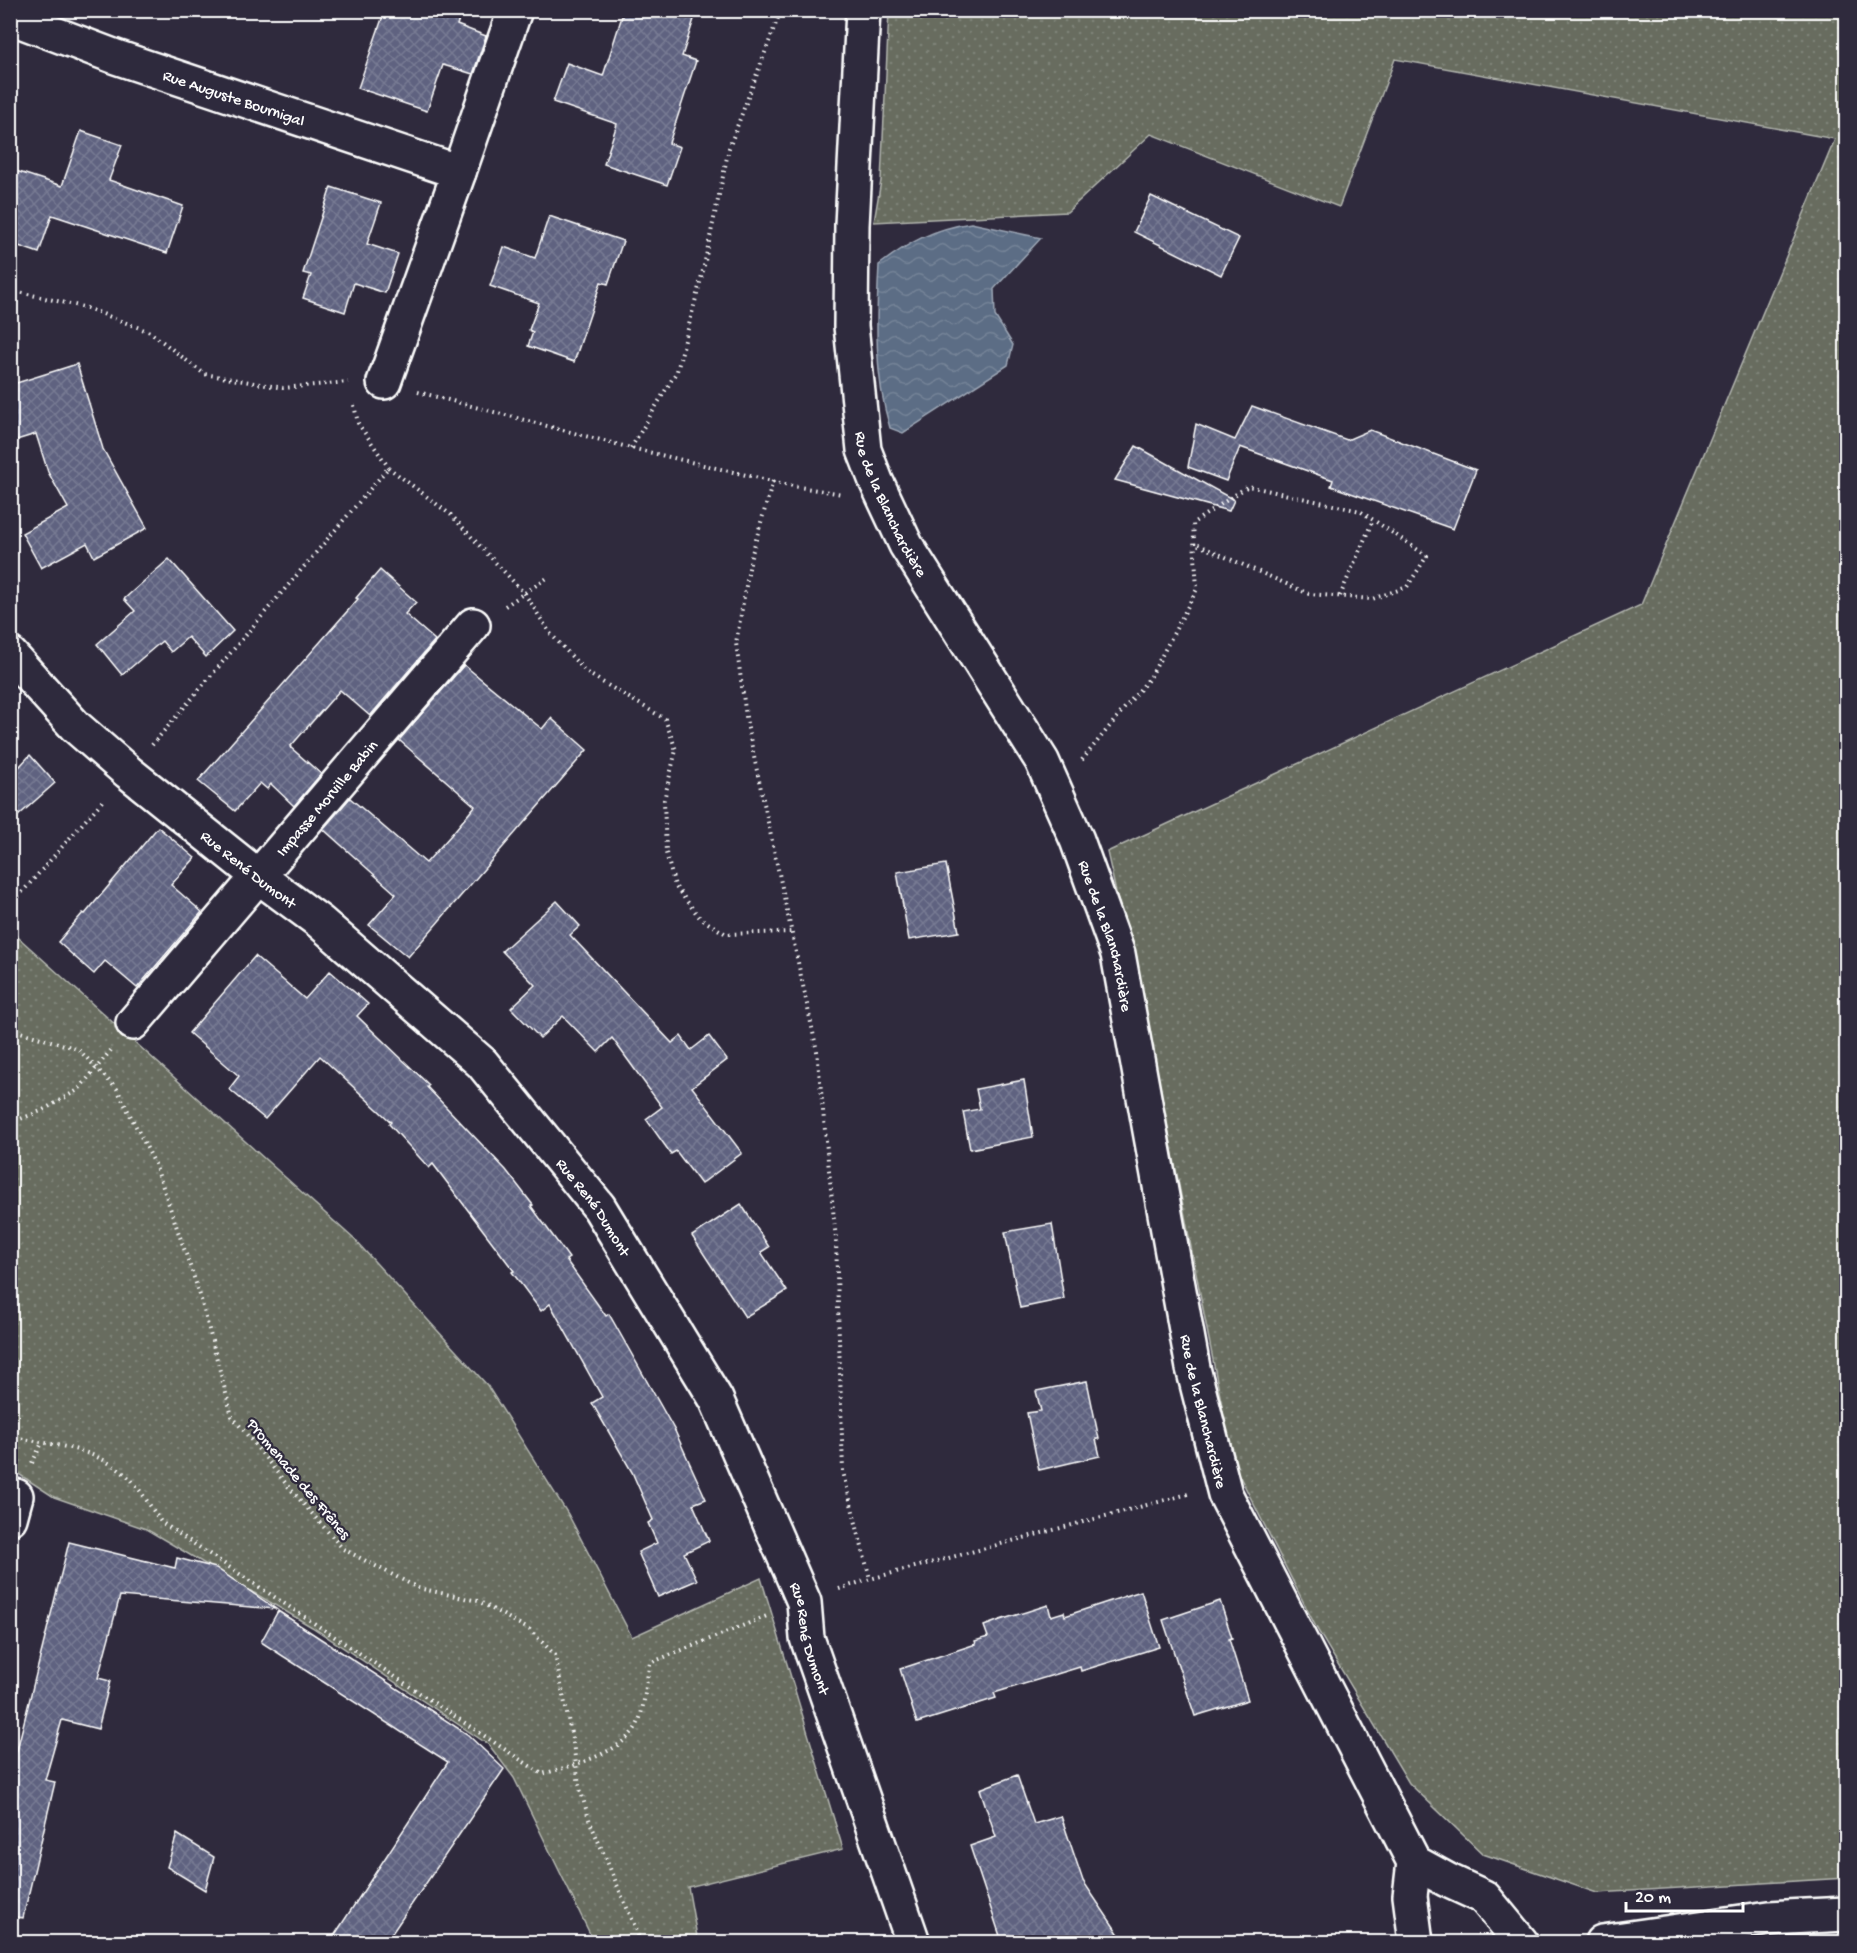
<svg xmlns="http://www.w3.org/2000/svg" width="1857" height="1953" font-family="'Gochi Hand',sans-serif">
  <defs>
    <pattern id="grass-dots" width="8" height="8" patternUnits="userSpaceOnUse" patternTransform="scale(1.5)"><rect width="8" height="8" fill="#676c5f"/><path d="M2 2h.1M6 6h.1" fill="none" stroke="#7e8277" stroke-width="1.8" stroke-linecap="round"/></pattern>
    <pattern id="water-waves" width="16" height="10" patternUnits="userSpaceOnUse" patternTransform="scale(1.5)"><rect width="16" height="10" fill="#5c6d85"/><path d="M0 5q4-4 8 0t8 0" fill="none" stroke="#748397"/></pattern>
    <pattern id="building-cross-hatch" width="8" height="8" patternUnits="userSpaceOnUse" patternTransform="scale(1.5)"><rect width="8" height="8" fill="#5f6280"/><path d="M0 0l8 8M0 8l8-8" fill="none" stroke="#777a93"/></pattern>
  </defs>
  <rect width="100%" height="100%" fill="#2f2a3d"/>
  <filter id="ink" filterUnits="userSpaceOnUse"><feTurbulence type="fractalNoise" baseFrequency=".0167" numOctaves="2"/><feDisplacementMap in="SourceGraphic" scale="12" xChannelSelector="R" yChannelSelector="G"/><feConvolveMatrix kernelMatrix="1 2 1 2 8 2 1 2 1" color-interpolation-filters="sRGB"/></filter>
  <g filter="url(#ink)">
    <!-- grass -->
    <g fill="url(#grass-dots)" stroke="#b3b6af" stroke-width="1.5">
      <path d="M889 11H1846V1878L1597 1893 1483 1854 1409 1783 1317 1629 1233 1463 1163 1103 1107 852 1641 605 1835 139 1395 59 1339 207 1151 134 1067 212 874 222 881 181Z"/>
      <path d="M10 930 355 1240 487 1385 568 1514 632 1637 761 1578 843 1849 688 1887 698 1942H594L514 1778 489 1745 312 1627 146 1529 54 1497 11 1469Z"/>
    </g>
    <!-- water -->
    <path fill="url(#water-waves)" stroke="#9da7b6" stroke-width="1.5" d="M971 223 1041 238 994 289 995 316 1013 345 1008 365 903 433 890 428C874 375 876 320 879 265 909 242 933 229 971 223Z"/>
    <!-- building -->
    <g fill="url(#building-cross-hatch)" stroke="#fff" stroke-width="1.5">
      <path d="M385 10H462L457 25 486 36 473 74 443 65 427 111 358 88Z"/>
      <path d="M624 10H697L682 56 696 61 669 143 680 147 667 185 604 164 617 124 553 102 567 63 603 76Z"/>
      <path d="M81 131 122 145 109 180 183 206 167 253 52 215 39 253 10 243V169L62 186Z"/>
      <path d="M331 187 381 203 367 244 398 254 385 293 354 283 345 312 303 298 311 275 303 273Z"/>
      <path d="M1151 196 1239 238 1221 275 1134 232Z"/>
      <path d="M549 216 623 241 608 284 601 282 574 362 528 346 533 332 529 330 539 303 490 286 504 247 535 258Z"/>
      <path d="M77 364 103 449 147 528 94 557 87 543 41 568 22 533 68 508 48 472 36 434 10 442V385Z"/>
      <path d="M1252 406 1347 440 1370 430 1476 470 1453 529 1331 486 1333 480 1240 447 1226 481 1188 467 1196 424 1235 440Z"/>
      <path d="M1136 446 1234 500 1229 511 1115 480Z"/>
      <path d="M169 559 233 631 206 657 188 637 171 652 162 641 122 675 97 644 135 611 124 599Z"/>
      <path d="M380 570 416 602 405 614 435 640 370 716 340 690 290 747 321 774 294 806 271 784 267 789 260 783 235 811 198 781 358 599 356 598Z"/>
      <path d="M464 665 542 729 551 718 587 750 408 957 369 925 396 894 323 829 350 798 426 863 451 835 475 806 399 740Z"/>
      <path d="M30 755 55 783 10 823V777Z"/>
      <path d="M158 827 195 858 171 885 202 912 137 988 105 961 94 974 58 942 83 913 85 914Z"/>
      <path d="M946 864 959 932 909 940 897 872Z"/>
      <path d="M557 901 580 926 570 935 672 1043 681 1036 691 1050 709 1036 727 1060 692 1087 742 1153 701 1184 676 1151 671 1154 646 1119 662 1107 612 1038 598 1052 563 1016 540 1038 511 1008 535 985 502 951Z"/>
      <path d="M255 956 305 999 330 971 368 1004 357 1016 429 1085 427 1087 506 1170 533 1205 531 1206 569 1258 566 1260 606 1316 609 1314 675 1431 706 1499 693 1504 709 1541 684 1553 697 1580 658 1597 638 1552 657 1543 648 1523 653 1520 632 1472 592 1403 602 1397 550 1304 541 1311 512 1272 514 1271 433 1164 429 1168 389 1124 391 1122 320 1056 265 1119 229 1089 239 1076 189 1033Z"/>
      <path d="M1024 1080 1033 1137 970 1149 963 1112 980 1109 976 1089Z"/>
      <path d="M741 1204 769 1247 761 1252 787 1291 745 1317 692 1236Z"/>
      <path d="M1052 1224 1064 1299 1020 1308 1005 1232Z"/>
      <path d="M1087 1381 1099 1439H1096L1100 1456 1039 1470 1027 1413 1041 1411 1036 1391Z"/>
      <path d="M69 1542 175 1568 177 1558 216 1568 276 1609 120 1596 98 1678 110 1681 98 1729 62 1720 45 1780 55 1782 23 1918 10 1916V1778Z"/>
      <path d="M1141 1591 1159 1647 1081 1671 1080 1667 994 1693 996 1698 917 1723 900 1669 976 1644 975 1641 988 1637 984 1626 1000 1620 1048 1605 1051 1616 1064 1612 1065 1616Z"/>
      <path d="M1220 1601 1232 1638 1229 1639 1248 1700 1195 1716 1163 1620Z"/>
      <path d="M278 1611 467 1734 504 1769 386 1942H330L448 1762 261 1642Z"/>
      <path d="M1017 1775 1034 1824 1061 1816 1083 1881 1124 1942H1002L970 1846 996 1837 980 1789Z"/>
      <path d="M177 1834 214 1857 205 1890 167 1867Z"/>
    </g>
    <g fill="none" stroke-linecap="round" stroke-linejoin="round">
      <!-- minor casing -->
      <g stroke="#fff" stroke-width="38">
        <g id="minor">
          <path id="s1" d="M863 10 852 225 851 326 864 450 876 481 906 545 1042 761 1077 840 1118 954 1193 1368 1225 1494 1414 1862 1410 1896 1416 1942"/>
          <path id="s2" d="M10 17 116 57 459 172 384 382"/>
          <path d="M459 172 515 10"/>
          <path id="s3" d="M10 654 75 726 128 772 259 877 320 922 482 1063 599 1207 716 1399 804 1602 807 1638 913 1942"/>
          <path id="s4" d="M133 1023 473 625"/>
          <path d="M10 1518 16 1496"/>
          <path d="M1414 1862 1447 1880 1484 1897 1521 1942"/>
        </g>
      </g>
      <!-- secondary casing -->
      <g stroke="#fff" stroke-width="38">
        <path id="secondary" d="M1602 1942 1769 1918 1846 1914"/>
      </g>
      <!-- path -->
      <g stroke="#fff" stroke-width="4" stroke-dasharray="1.5 4.5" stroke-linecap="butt">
        <path d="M10 292H19L87 308 150 332 204 374 283 388 348 382"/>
        <path d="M418 392 631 448 793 486 842 494"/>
        <path d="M354 405 358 423 389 468 451 515 525 594 550 633 587 673 665 719 676 750 664 800 666 853 675 886 700 918 726 934 791 932"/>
        <path d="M631 448 677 371 702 275 729 148 781 10"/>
        <path d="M773 481 751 557 736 643 747 724 817 1051 836 1239 843 1472 870 1579"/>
        <path d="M1340 596 1373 520"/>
        <path d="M505 606 547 578"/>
        <path d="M152 745 388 468"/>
        <path d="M1082 760 1151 676 1197 589 1193 523 1248 486 1360 511 1427 556 1407 587 1372 599 1309 594 1194 543"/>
        <path d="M10 906 105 798"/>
        <path d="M10 1029 78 1049 117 1089 155 1164 199 1292 232 1416 287 1485 343 1549 418 1588 478 1601 530 1630 555 1655 573 1743 579 1785 590 1822 637 1931 639 1942"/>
        <path d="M10 1123 41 1111 78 1090 112 1049"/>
        <path d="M10 1436C53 1446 94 1446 128 1477 141 1489 151 1508 161 1522L542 1774C571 1766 630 1752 640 1718 645 1701 646 1681 650 1663L767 1616"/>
        <path d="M32 1463 42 1443"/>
        <path d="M839 1589 870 1579 1188 1494"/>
      </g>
      <!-- minor -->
      <use href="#minor" stroke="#2f2a3d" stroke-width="33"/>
      <!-- secondary -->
      <use href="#secondary" stroke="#2f2a3d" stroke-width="33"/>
    </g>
  </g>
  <g text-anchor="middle" stroke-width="4.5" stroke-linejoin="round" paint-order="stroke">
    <!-- street labels -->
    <g font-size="16" fill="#fff" stroke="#2f2a3d">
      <text dy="6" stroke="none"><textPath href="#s2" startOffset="238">Rue Auguste Bournigal</textPath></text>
      <text dy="6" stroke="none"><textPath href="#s1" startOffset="501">Rue de la Blanchardière</textPath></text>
      <text dy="6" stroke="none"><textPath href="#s4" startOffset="297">Impasse Morville Babin</textPath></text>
      <text dy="6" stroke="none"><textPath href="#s3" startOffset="322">Rue René Dumont</textPath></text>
      <text dy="6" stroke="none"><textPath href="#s1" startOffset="987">Rue de la Blanchardière</textPath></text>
      <text dy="6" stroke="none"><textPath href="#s3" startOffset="808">Rue René Dumont</textPath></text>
      <text dy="6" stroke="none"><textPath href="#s1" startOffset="1473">Rue de la Blanchardière</textPath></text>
      <text transform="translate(300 1478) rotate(50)" y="6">Promenade des Frênes</text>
      <text dy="6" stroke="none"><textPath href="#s3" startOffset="1294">Rue René Dumont</textPath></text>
    </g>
  </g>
  <!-- margin -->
  <rect width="1857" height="1953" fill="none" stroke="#2f2a3d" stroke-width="36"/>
  <rect x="18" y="18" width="1821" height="1917" fill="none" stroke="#fff" stroke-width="2" filter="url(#ink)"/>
  <!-- scale -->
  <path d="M1626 1902v9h117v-9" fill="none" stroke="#ffffff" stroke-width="3"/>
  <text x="1635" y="1902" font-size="18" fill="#ffffff" stroke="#2f2a3d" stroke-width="4.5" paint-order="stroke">20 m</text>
</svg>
